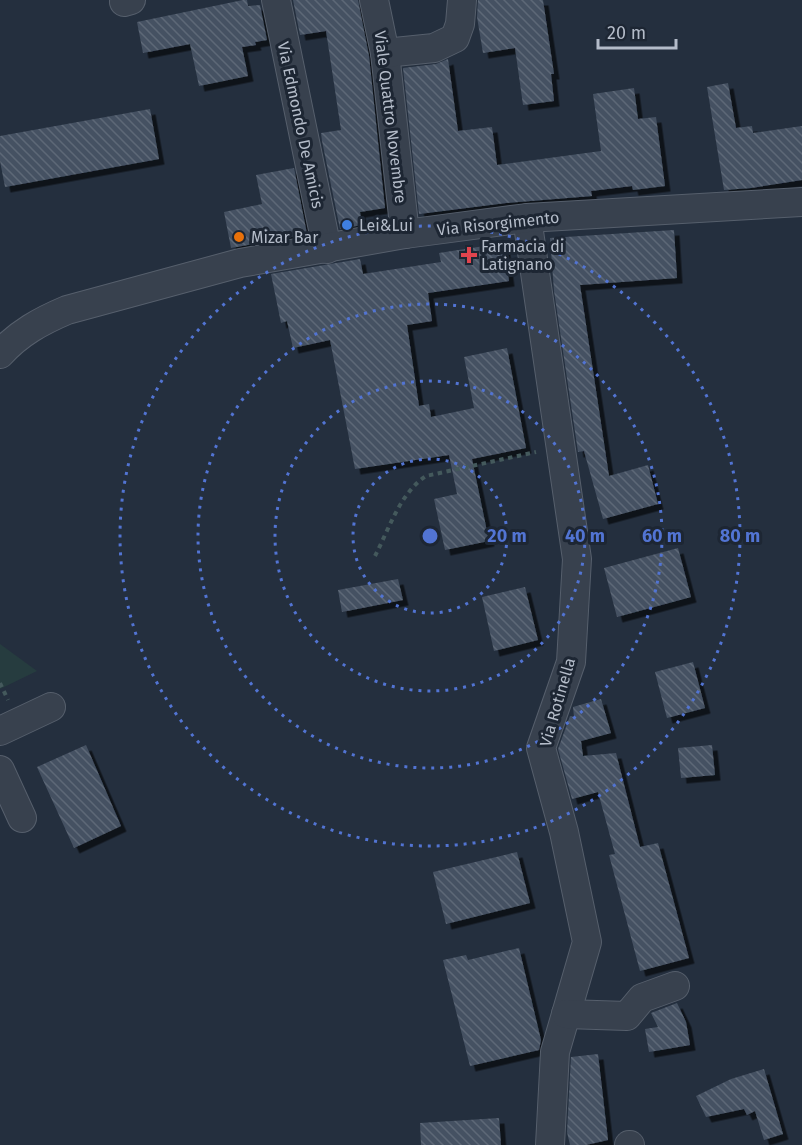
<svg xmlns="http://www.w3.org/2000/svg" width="802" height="1145" font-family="'Fira Sans',sans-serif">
  <defs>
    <pattern id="building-back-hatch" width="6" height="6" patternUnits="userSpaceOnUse" patternTransform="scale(1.5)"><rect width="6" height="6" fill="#455162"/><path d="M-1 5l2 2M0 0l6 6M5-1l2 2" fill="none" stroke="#5d6877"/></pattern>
    <filter id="shadow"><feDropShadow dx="5.5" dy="5.5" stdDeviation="0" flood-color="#0009"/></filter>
  </defs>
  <rect width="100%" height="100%" fill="#242f3e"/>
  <!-- green -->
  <path fill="#263c3f" d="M0 644 37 671 0 689Z"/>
  <!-- building -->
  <g fill="url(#building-back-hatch)" filter="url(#shadow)">
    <path d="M243 0H247L248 6 260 5 267 40 255 42 256 45 242 47 248 76 199 86 190 44 143 53 137 22Z"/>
    <path d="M293 0H358L369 56 385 208 360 212 362 225 340 229 322 141 321 133 341 130 326 31 300 35Z"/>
    <path d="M478 0H543L554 74H551L554 101 523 105 515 48 483 53 477 17Z"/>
    <path d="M448 59 458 131 492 127 497 165 601 151 593 94 634 88 638 119 656 117 665 186 633 190 632 186 591 191 592 196 506 203 419 214 403 68 436 64Z"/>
    <path d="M728 83 736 128 752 126 753 133 802 126V180L751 188 724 190 707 87Z"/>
    <path d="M150 109 159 159 5 187 0 161V136Z"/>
    <path d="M294 168 307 234 231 248 224 212 262 204 256 175Z"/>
    <path d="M674 230 677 278 580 285 609 476 648 465 658 504 603 519 584 451 578 452 554 291 550 238Z"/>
    <path d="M504 243 509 281 428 293 432 321 407 325 419 406 429 404 431 417 474 408 464 357 507 348 526 448 472 459 489 541 445 550 434 499 457 494 449 455 355 469 330 340 293 348 287 321 281 323 271 274 360 259 363 274 441 262 439 253Z"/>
    <path d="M678 548 691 597 617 617 604 568Z"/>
    <path d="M398 579 403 600 342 612 338 590Z"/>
    <path d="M525 587 538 640 494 651 482 597Z"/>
    <path d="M693 662 705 708 667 718 655 672Z"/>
    <path d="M601 699 611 733 581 741 583 756 616 753 640 847 658 843 689 958 640 971 609 855 615 854 598 792 572 799 558 749 570 716 574 717 573 707Z"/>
    <path d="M86 745 121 826 74 848 37 767Z"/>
    <path d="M712 745 715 775 681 778 678 748Z"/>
    <path d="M517 852 530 903 446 924 433 872Z"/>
    <path d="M519 948 541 1040 539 1050 470 1066 443 960 466 955 468 960Z"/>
    <path d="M677 1003 686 1022 690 1045 649 1052 645 1029 658 1027 651 1013Z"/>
    <path d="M598 1054 608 1140 586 1145H570L567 1132 571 1057Z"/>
    <path d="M764 1069 783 1134 764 1140 755 1111 747 1115 744 1109 706 1117 696 1096 731 1079Z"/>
    <path d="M499 1118 501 1145H421L420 1123Z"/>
  </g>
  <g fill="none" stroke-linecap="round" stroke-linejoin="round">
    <!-- minor casing -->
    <g stroke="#565f6c" stroke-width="30">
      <g id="minor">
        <path d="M276 0 327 249"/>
        <path d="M374 0 385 53 405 234"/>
        <path d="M124 2 131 0"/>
        <path d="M385 53 434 48 455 38 460 24 462 0"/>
        <path d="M527 218 577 559 571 662 541 748 564 832 587 942 555 1052 550 1145"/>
        <path d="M0 354C19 333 41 321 67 310L240 263 405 234 527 218 802 202"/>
        <path d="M0 731 51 707"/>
        <path d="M0 770 22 818"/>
        <path d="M566 1014 627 1016 642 998 675 986"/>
        <path d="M629 1145H630"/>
      </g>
    </g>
    <!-- path -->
    <g stroke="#44595c" stroke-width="4" stroke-dasharray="4.5 4.5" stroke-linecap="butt">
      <path d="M375 556C389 529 400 493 426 476L536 452"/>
      <path d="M0 683 8 700"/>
    </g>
    <!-- minor -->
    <use href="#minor" stroke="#38414e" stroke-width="28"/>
  </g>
  <!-- distance rings -->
  <g fill="none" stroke="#5274d3" stroke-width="3" stroke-dasharray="3 6">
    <circle cx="430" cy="536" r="77"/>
    <circle cx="430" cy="536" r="155"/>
    <circle cx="430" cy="536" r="232"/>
    <circle cx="430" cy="536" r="310"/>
  </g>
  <!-- markers -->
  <circle fill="#3f7fe0" stroke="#1d2633" stroke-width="2" cx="347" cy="225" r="6"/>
  <circle fill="#e8710a" stroke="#1d2633" stroke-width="2" cx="239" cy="237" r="6"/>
  <path fill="#e0444e" stroke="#1d2633" stroke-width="2" d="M466 246h6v6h6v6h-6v6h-6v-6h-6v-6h6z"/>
  <g text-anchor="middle" stroke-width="6" stroke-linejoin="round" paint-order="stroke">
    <!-- street labels -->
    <g font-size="16" fill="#b4bcc9" stroke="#1d2633">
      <text transform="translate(391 117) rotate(83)" y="6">Viale Quattro Novembre</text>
      <text transform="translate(301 125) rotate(78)" y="6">Via Edmondo De Amicis</text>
      <text transform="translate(498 223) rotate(-6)" y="6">Via Risorgimento</text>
      <text transform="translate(557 702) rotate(-74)" y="6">Via Rotinella</text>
    </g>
    <!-- poi labels -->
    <g font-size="16" fill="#b4bcc9" stroke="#1d2633" text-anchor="start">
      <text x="359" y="231">Lei&amp;Lui</text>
      <text x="251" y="243">Mizar Bar</text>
      <text x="481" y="252">Farmacia di<tspan x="481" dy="18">Latignano</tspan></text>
    </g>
  </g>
  <circle cx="430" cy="536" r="9" fill="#5274d3" stroke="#1d2633" stroke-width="3"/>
  <g font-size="18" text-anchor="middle" font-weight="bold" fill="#5274d3" stroke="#1d2633" stroke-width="6" stroke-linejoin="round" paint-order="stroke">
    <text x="507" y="542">20 m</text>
    <text x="585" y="542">40 m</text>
    <text x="662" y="542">60 m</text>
    <text x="740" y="542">80 m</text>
  </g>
  <!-- scale -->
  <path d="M598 39v9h78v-9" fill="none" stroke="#b4bcc9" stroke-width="3"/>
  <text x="607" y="39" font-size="18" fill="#b4bcc9" stroke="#1d2633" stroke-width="4.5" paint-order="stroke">20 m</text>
</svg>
